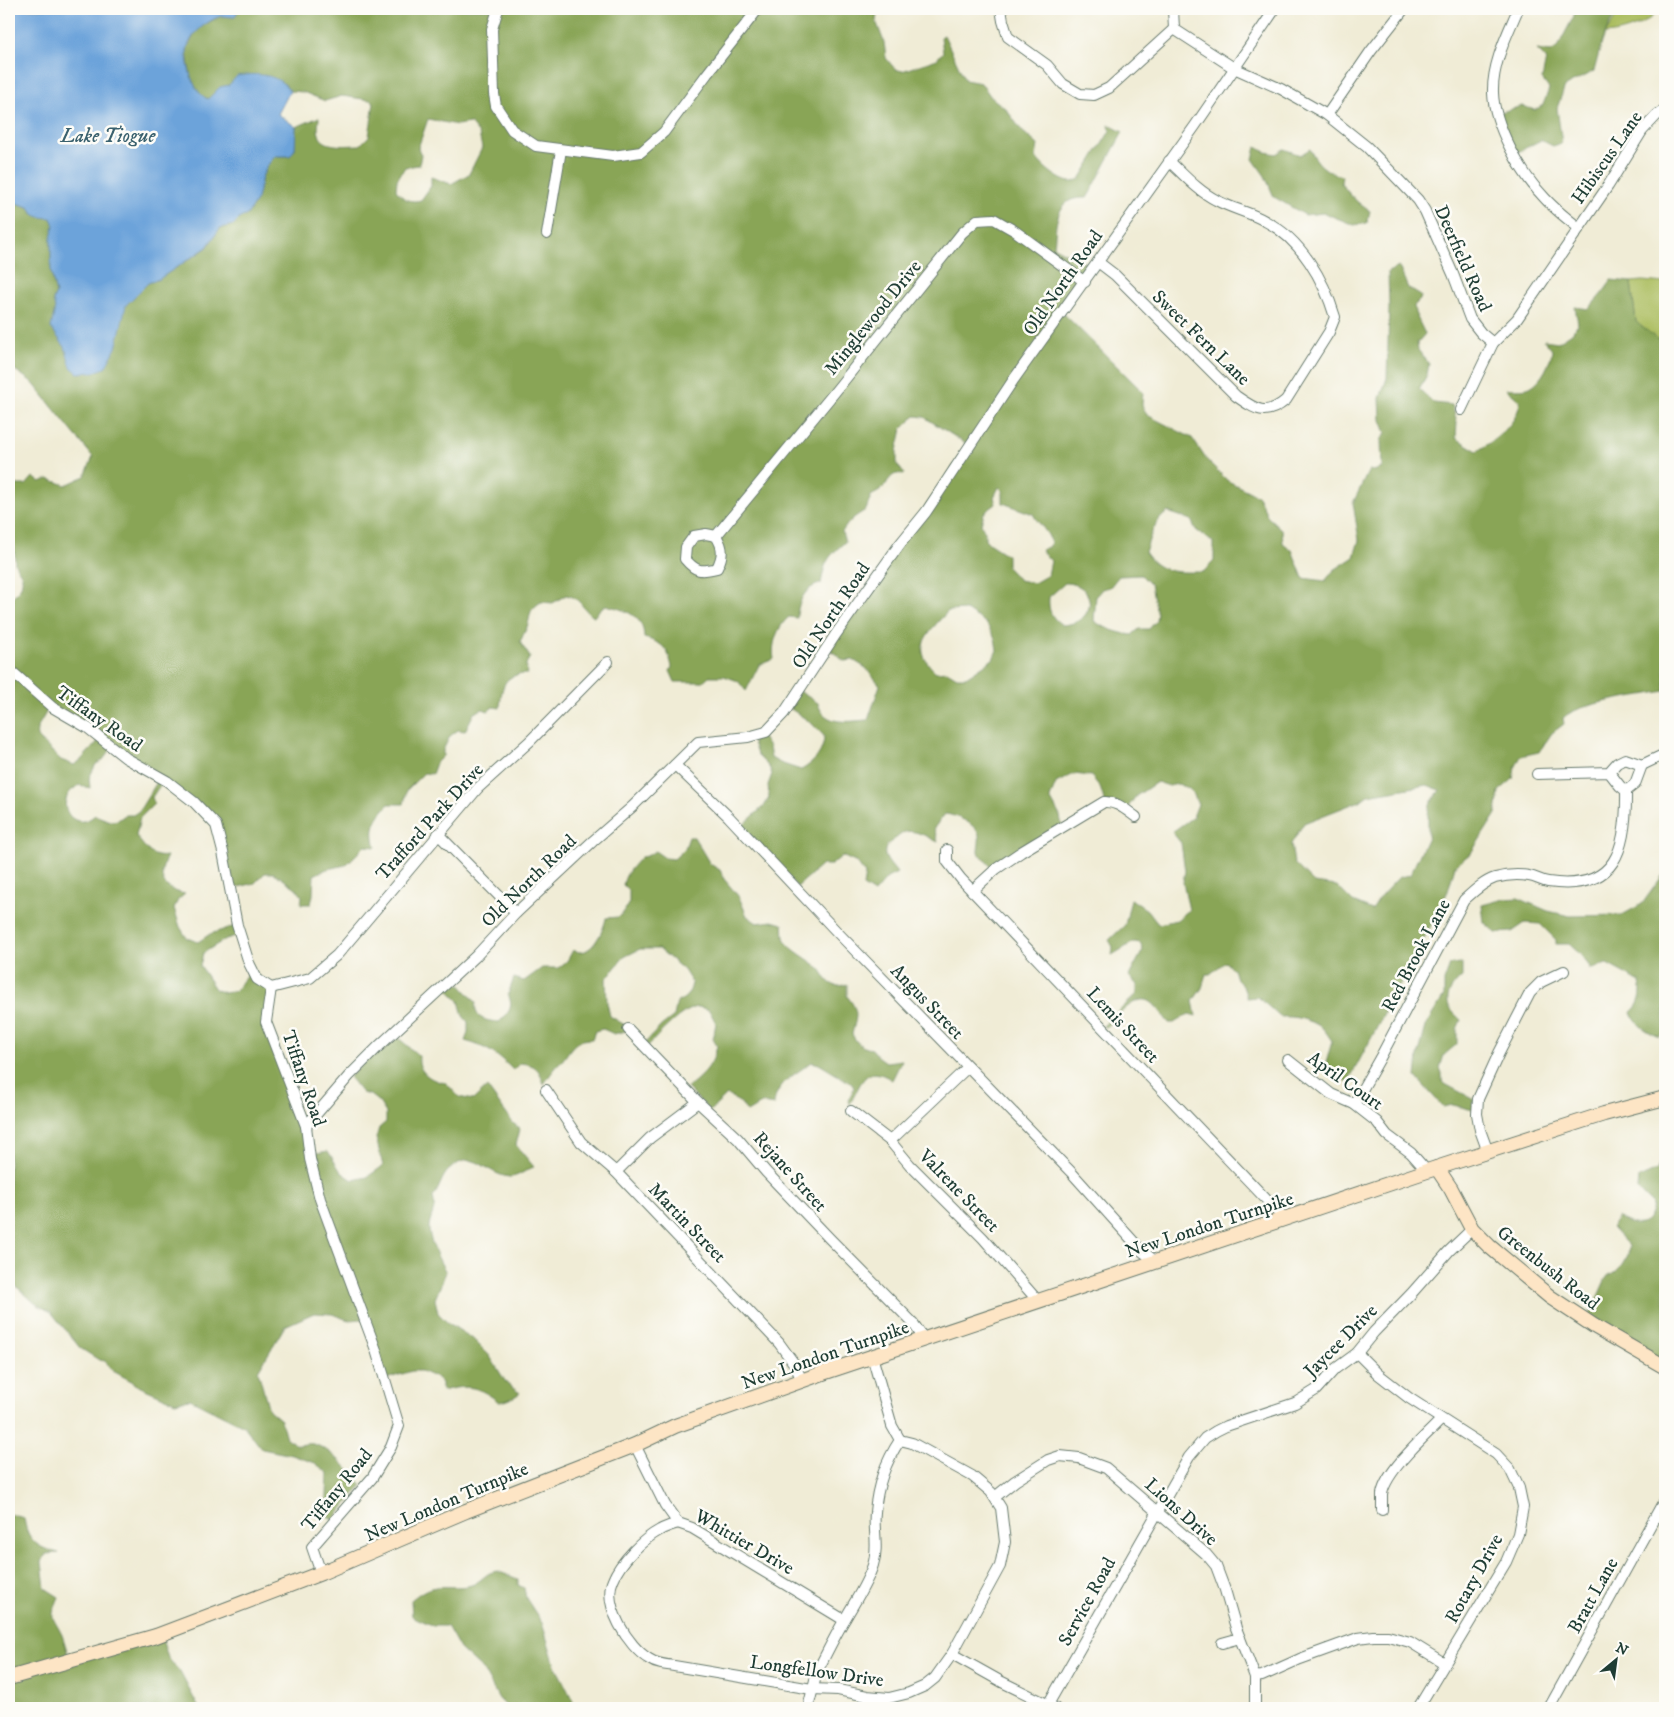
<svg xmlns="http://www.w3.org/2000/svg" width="1674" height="1717" font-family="'IM FELL DW Pica',serif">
  <rect width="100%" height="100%" fill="#fdfcf7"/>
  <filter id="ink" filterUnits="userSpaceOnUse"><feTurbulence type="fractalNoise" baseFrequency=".02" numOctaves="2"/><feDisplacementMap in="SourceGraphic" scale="10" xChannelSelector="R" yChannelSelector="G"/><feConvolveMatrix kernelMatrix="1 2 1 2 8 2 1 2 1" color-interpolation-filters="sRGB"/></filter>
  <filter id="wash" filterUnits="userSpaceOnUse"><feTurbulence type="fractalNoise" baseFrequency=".0096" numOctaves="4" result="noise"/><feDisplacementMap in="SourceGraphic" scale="20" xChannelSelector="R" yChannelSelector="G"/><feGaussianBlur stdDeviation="1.12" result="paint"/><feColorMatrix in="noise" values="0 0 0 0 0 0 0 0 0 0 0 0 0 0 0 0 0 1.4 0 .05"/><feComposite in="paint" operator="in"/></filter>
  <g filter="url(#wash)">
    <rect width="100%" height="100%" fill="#f0ecd6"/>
    <!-- green -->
    <g fill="#acbe61" stroke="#667e4a">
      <path d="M1624 9H1660C1648 24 1624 33 1605 34L1620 11Z"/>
      <path d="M1643 281 1665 283V345L1636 323 1631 282Z"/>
    </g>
    <!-- forest -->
    <g fill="#89a557" stroke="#547146" fill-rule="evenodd">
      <path d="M240 9H878L876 21 884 42 886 58 895 69 902 71 937 59 943 52 941 37 944 35 965 80 981 83 991 97 1006 109 1022 131 1038 145 1036 157C1041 166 1062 183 1072 182 1074 182 1078 179 1080 179L1110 131 1109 125 1123 132 1090 193 1087 198C1082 198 1076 198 1071 200 1054 209 1056 231 1054 247L1091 266 1060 310 1143 392 1142 405 1147 415 1192 438 1206 459 1228 481 1258 496 1268 517 1282 530 1283 543 1292 550 1303 578 1325 581 1334 570 1354 557 1359 540 1353 503 1369 470 1373 471 1382 468 1381 440 1386 433 1381 420 1380 398 1387 378 1389 308 1388 272 1399 267 1408 288 1421 296 1420 300 1414 306 1415 313 1425 334 1417 343 1418 350 1429 364 1427 375 1419 389 1434 403 1452 405 1457 422 1456 438 1477 451C1495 440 1518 424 1520 401L1506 389C1512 388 1524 390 1530 387 1542 381 1551 362 1552 350L1544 340 1558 342 1572 333 1578 323 1575 307 1589 309C1596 299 1606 291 1611 280L1631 282 1636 322 1665 345V691C1642 696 1579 702 1563 718L1564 724 1552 733 1539 752 1521 756 1515 768 1513 779 1499 791 1496 814 1471 853 1455 866 1448 891 1427 933 1348 1082 1332 1072 1326 1063 1332 1041C1329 1037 1326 1031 1322 1028 1311 1019 1293 1016 1280 1017L1258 997 1247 998 1243 986 1236 979 1233 969 1225 962 1210 974H1206L1202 988 1193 1001 1196 1016 1189 1014 1174 1023H1169C1164 1017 1157 1006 1151 1002 1136 992 1116 1018 1105 1028L1103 1026 1137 994V985L1129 976 1143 950 1140 943 1134 942 1112 955 1113 947 1109 940 1125 925 1131 899 1147 910 1158 924 1177 920 1189 910 1183 882 1185 871 1181 843 1172 832 1193 817 1198 804 1194 795 1188 788 1178 784 1169 786 1157 782 1136 796 1123 814 1105 803 1100 787 1091 776 1074 774 1056 783 1050 798 1060 816 1062 826 993 869 978 852C978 847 980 840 979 835 975 823 956 815 945 814L934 828 938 842C929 838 916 829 905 832 902 833 898 837 895 839 877 851 886 859 897 873L887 878 874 893 863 886 865 874 857 863 842 856 831 865H822L797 887 741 827 765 805 769 797 768 785 772 774 769 767 757 755 751 736 761 735 769 747 771 758 780 763 801 770C814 763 824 752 824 736L810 722 788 707 799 691 818 703C824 727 850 721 868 720L880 685 866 668 853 660 844 661 828 648 968 445 924 417 915 416 902 429 897 451V465L905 474C889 472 891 480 882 489 879 492 874 494 871 496L866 510C855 516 849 521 842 532L845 542C827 558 825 561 821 584 805 586 797 604 797 618L789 617C778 626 771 644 774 659L759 665 746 691 738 681 724 676H709L702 682H675L670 671 672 667C668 648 663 643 644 638 644 615 625 610 606 605L600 609 594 617C581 609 582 598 566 595L553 603 541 602C527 612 532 612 527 627 525 632 522 637 520 642L530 657 526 664 527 674C502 674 502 688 500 708L493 707 488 711 483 709 474 713 465 731 458 730 450 736 443 750V756L436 763 432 774 424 773 407 790 404 804H389C376 818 370 827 376 847L365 846 346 865 327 869 314 875 313 895 311 904H301L302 896 296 888 274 873H265L255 883 230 889 216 824 163 781 152 797 154 804 140 818 136 836C145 847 151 859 167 856 157 877 161 889 185 894L178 900 174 908 180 927 187 938 198 942 210 934 235 926 239 935 226 939 203 953 200 966 215 989 224 993 235 991 251 970 270 988 267 1023 311 1154 328 1151 341 1172 353 1180 367 1177 383 1166 376 1138 379 1128 386 1122V1113L379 1102 370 1095 362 1093 349 1077 394 1034 419 1056C417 1072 431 1081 446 1083L459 1097 473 1100 487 1087 513 1123 520 1129 516 1145 534 1167C527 1169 517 1178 509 1177 484 1174 475 1146 449 1170 441 1177 440 1189 433 1197 437 1211 430 1215 429 1227 428 1238 440 1263 446 1272L435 1299 438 1313 447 1322 473 1339 489 1355 507 1384 520 1393C513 1398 508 1401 499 1402 478 1386 468 1384 442 1391V1383L437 1378 421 1371H412L386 1379 363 1319 348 1320 332 1314 314 1313 285 1326 258 1371 269 1410 281 1420 286 1438 297 1445C302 1445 308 1443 313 1444 332 1449 349 1470 362 1485L334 1520 326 1515 328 1473 315 1463 292 1455 262 1449 244 1426 190 1399 175 1402 136 1385 135 1383 113 1371 105 1361 99 1360 80 1348 51 1312 36 1304 9 1280V600C15 595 24 587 22 577 21 572 16 568 15 563 14 555 17 547 9 542V478L17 485H26L33 477 40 482 48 479 66 485 85 476 93 457 32 382 15 370 9 369V201L29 207 33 214 51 218 54 225 51 238V272L56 293 53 300 55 308 51 328 65 347 72 367 116 348 125 305 148 283 159 279 207 248 220 228 233 225 240 218 247 215 257 199 262 177 267 166 275 156H290L295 149 296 127 319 117C319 122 317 129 319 134 322 149 348 145 360 145L369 136 374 102 370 100 342 96 325 101 303 92 290 91 285 84 229 85 220 87 208 99 201 96 191 80 187 50 196 31 204 25 221 16 234 17ZM428 119 457 125 470 123 479 134 482 148 469 174 451 184 431 177V186L421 200C409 203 403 199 396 190L397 180 405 167 419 165 421 155 418 148ZM999 487 1003 491V503L1033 514C1039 525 1049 532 1051 543L1048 547 1041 550 1051 561 1048 575 1034 583 1019 580 1007 567V555L990 544 985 539V532L981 524 984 513 996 504 994 497ZM1168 512 1191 520 1196 530 1214 543V561L1203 572C1179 572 1160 575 1145 552 1150 538 1154 520 1168 512ZM1141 575 1151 585 1157 613 1156 621 1149 629H1139L1132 635C1118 633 1106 629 1094 621L1096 596 1102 589 1110 587 1119 576ZM1065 583C1097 583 1099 623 1062 625 1051 617 1048 611 1049 597ZM966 610 986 623 995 638 997 650 993 659 966 677H957L947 671 936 672C908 647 930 632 948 611ZM50 706 101 738 81 760 74 765 61 760 37 737V728ZM113 747 160 777 139 811 133 815H125L118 820 110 821 95 815C72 836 50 798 80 785L90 788 89 778 96 764 102 761ZM1427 785 1440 790 1430 804 1428 814V837L1410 875 1399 877 1381 896 1372 910 1353 902 1337 886 1314 883 1294 863 1291 844 1304 823 1360 801 1368 795Z"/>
      <path d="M1575 9H1624C1606 17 1599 54 1594 71L1565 86 1557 108 1562 143 1553 146 1541 140 1516 153 1498 113 1522 106 1535 110 1543 105 1549 89 1542 79 1546 59 1537 50 1550 52 1557 48 1574 16Z"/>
      <path d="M1256 147 1266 152 1276 154 1284 149 1300 155 1310 149C1317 163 1325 172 1342 176L1341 183C1349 194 1358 204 1370 211L1367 223 1354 225 1324 213 1305 215 1274 197 1265 176 1253 159Z"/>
      <path d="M689 837H694L710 864 720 870 724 879 739 897 747 916 757 923 772 921 783 924C784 929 783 936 785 940 791 951 810 959 819 968 824 973 826 981 832 984 837 987 841 986 847 984V996C859 1011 857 1015 852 1034 857 1044 861 1047 872 1049L879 1057 886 1062 902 1060 892 1080C865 1062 861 1084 850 1104L848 1101 854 1088 852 1084 819 1064 812 1062C796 1074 775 1083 774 1105L762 1103 747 1112 741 1103 727 1095 710 1111 687 1088C703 1074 712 1068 717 1046L713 1039 716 1023 709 1010C705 1009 701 1007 697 1007 682 1009 658 1035 648 1046L644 1044 661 1026 674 1016 677 1002C687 998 690 993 692 983L684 970 659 949H640L624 957 606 979 607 1003 610 1016 628 1027 630 1030 614 1034 603 1029 595 1031 592 1039C573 1039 571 1050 561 1062 554 1069 549 1076 544 1084 539 1069 537 1065 520 1063L513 1070C497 1054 487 1047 465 1041L468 1033V1022L463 1016 459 1001 444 986 453 977 476 1002C473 1019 486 1021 499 1022 509 1012 514 1008 508 994L514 978 524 981 542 968H558L567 961 573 950C575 951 578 952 581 952 594 951 604 929 606 918L618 917 624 912 629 902V891L623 885C625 873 633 866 641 857L647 856 655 851 665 858 674 859 685 848Z"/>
      <path d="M1665 872V1032L1660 1037C1647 1032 1636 1025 1631 1012 1641 1004 1642 994 1640 982L1607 964 1589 969 1590 967 1580 954 1569 944H1556V940L1540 924 1525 923 1512 932 1496 933 1484 922 1482 905 1504 899 1518 898 1548 911 1570 916 1622 915 1642 904Z"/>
      <path d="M1462 964V977C1454 984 1443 996 1450 1008 1452 1012 1458 1017 1461 1020L1457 1029V1044L1444 1055 1440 1068 1442 1073V1080L1445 1084 1477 1101V1111L1453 1105 1443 1107 1416 1077 1418 1056 1427 1023 1444 996V981L1450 965Z"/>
      <path d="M1665 1157V1365L1587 1321 1606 1278 1614 1273 1622 1265 1628 1255 1629 1246 1612 1228 1617 1217C1634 1227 1649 1230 1653 1205L1638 1190 1639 1178 1657 1170 1661 1159Z"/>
      <path d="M9 1514 24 1518C27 1540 37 1548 59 1553L46 1554 42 1562 45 1588 59 1597C49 1621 52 1614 62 1635 65 1643 67 1651 69 1659L161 1634 168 1658 180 1672 199 1708 142 1707 137 1708H9Z"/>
      <path d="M497 1571 518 1579V1585L524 1588 526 1598 542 1623 555 1665 576 1707 580 1708H508L499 1699 483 1670 460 1649 447 1626H433L412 1616 411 1600C417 1595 424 1590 431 1588 445 1584 461 1590 474 1584 485 1578 485 1573 497 1571Z"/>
    </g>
    <!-- water -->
    <path fill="#6ca3da" stroke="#467087" d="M9 9H240L234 17C230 17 225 16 222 16 208 19 188 36 187 51 186 65 194 94 208 99L220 87 229 85 237 76C256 73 278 73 290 91L278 114 296 127 295 149 290 156H275L267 166 262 177 257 199 247 215 240 218 233 225 220 228 207 247 159 279 148 283 126 305 116 348 105 368 94 372 78 373 71 367 65 347 51 328 55 308 53 300 56 293 51 272V238L54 225 51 218C39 217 35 218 29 207L9 201Z"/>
  </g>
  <g filter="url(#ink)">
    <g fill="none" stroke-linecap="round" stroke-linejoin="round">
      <!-- street casing -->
      <g stroke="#687a6d" stroke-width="12">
        <g id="street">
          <path d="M498 9 492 29 494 94 496 106 512 130 536 146 613 156 641 152 664 132 707 74 758 9"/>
          <path d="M1001 9 1003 21 1008 37 1047 65 1063 84 1080 94 1094 95 1109 88 1174 29"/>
          <path d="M1173 9 1174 29"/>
          <path d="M1518 9C1507 35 1492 64 1493 93 1494 124 1520 172 1542 195 1553 208 1566 218 1579 228"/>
          <path d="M1174 29 1234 68 1281 89 1327 115 1367 147 1418 200 1425 211 1453 274 1470 319 1481 333 1493 343"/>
          <path d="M1327 115 1371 51 1404 9"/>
          <path d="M547 234 561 150"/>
          <path d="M1098 262 1115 275 1236 396C1256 410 1266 417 1286 400L1329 332 1335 317C1324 280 1301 239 1265 221 1250 212 1232 209 1216 200 1198 191 1184 175 1169 161"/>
          <path d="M1461 410 1493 343 1517 319 1608 186 1642 131 1656 116 1665 109"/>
          <path d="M716 536 706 534 694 536 686 547 685 559C696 572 701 572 717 568 723 556 724 548 716 536L834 393 962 233 977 220 994 219 1015 231 1085 282"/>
          <path d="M9 669 52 707 88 728 126 758 167 781 194 802 216 825 223 852 237 925 249 963 257 979 271 988"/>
          <path d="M675 765 729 817 838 933 1071 1172 1142 1251 1156 1262"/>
          <path d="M1642 765 1665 754"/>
          <path d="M1537 774 1609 772 1617 763 1625 759 1642 765 1635 784 1626 791 1620 786 1609 772"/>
          <path d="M438 834 516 913"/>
          <path d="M947 850V861L961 879 1285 1219"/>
          <path d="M972 891 996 869 1021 852 1104 802C1117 801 1126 810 1136 817"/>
          <path d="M271 988 266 1022 306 1126 310 1159 320 1199 376 1350 399 1426 391 1447 372 1478 312 1547 321 1573"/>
          <path d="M271 988 310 978 337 955 478 788 530 741 608 662"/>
          <path d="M628 1029 698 1102 738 1139 766 1172 830 1239 913 1323 924 1339"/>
          <path d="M1288 1060 1331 1094 1354 1104 1377 1122 1387 1135 1411 1153 1427 1171"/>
          <path d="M546 1090 581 1142 616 1172 779 1343 795 1365 802 1381"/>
          <path d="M1354 1104 1380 1058 1464 900C1473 892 1483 882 1495 878 1506 875 1518 874 1529 876 1536 877 1541 881 1548 882 1617 892 1627 848 1626 791"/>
          <path d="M851 1111 890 1141 910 1165 983 1238 1038 1301"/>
          <path d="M306 1126 349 1076 378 1047 476 956 516 913 593 841 632 807 698 742 748 737 766 732 784 713 836 634 900 544 926 512 1014 379 1195 126 1275 9"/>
          <path d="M890 1141 968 1067"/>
          <path d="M1488 1152 1480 1130 1477 1114 1478 1099 1499 1053 1530 993 1541 982 1564 971"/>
          <path d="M616 1172 650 1138 698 1102"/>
          <path d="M1357 1353 1378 1374 1409 1398 1496 1454 1510 1469 1519 1488 1523 1507 1518 1534 1506 1562 1418 1708"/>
          <path d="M872 1356 892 1426 900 1440"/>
          <path d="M635 1445 665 1505 678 1523 692 1528 844 1620"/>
          <path d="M995 1497 1015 1481 1048 1460 1060 1456 1079 1458 1106 1468 1206 1554 1216 1566 1225 1590 1236 1628 1252 1669 1255 1677V1708"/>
          <path d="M1382 1510C1382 1505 1382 1500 1382 1494 1386 1471 1424 1437 1441 1420"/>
          <path d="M678 1523C672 1525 665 1527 660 1530 643 1539 620 1562 613 1580 602 1604 628 1647 649 1659 656 1664 665 1665 674 1666L812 1689 838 1690 867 1696 889 1698 909 1693 925 1686 935 1678 952 1654 1000 1566 1005 1542 1001 1508 991 1492 972 1476 912 1443 900 1440"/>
          <path d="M1222 1643 1240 1638"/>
          <path d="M952 1654 1002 1682 1055 1708"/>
          <path d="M1255 1677 1262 1676 1300 1659 1358 1638 1373 1636H1388L1410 1642 1444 1663"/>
          <path d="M808 1708 816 1676 820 1666C828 1650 836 1634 845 1619 855 1601 867 1584 873 1565 879 1547 873 1530 875 1512 877 1487 886 1461 900 1440"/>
          <path d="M1046 1708 1189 1457 1205 1438 1216 1431 1226 1426 1295 1403 1316 1390 1335 1369 1357 1353 1374 1332 1411 1294 1449 1251 1472 1229"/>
          <path d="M1549 1708 1665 1499"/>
        </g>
      </g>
      <!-- secondary casing -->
      <g stroke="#687a6d" stroke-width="16">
        <g id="secondary">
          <path d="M1437 1168 1451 1189 1472 1229 1489 1246 1550 1297 1594 1326 1665 1367"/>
          <path d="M9 1678 156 1636 222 1611 321 1573 466 1511 635 1445 675 1426 826 1372 1427 1171 1604 1114 1665 1098"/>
        </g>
      </g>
      <!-- street -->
      <use href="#street" stroke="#fff" stroke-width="10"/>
      <!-- secondary -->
      <use href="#secondary" stroke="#fde5c5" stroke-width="14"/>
    </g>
  </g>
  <g text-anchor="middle" stroke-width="5" stroke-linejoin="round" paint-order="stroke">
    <!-- street labels -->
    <g font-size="19" fill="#1f3d34" stroke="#fdfcf7">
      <text transform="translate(1606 157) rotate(-55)" y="7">Hibiscus Lane</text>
      <text transform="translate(1464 258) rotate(66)" y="7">Deerfield Road</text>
      <text transform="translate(1062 282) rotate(-55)" y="7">Old North Road</text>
      <text transform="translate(872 317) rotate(-51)" y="7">Minglewood Drive</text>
      <text transform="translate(1202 337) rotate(44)" y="7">Sweet Fern Lane</text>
      <text transform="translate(830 615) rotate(-56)" y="7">Old North Road</text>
      <text transform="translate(100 718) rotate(35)" y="7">Tiffany Road</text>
      <text transform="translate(429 821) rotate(-48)" y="7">Trafford Park Drive</text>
      <text transform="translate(528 880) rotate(-44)" y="7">Old North Road</text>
      <text transform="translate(1415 955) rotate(-62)" y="7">Red Brook Lane</text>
      <text transform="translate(928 1001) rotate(46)" y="7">Angus Street</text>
      <text transform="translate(1124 1024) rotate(47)" y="7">Lemis Street</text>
      <text transform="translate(305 1078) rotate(71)" y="7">Tiffany Road</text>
      <text transform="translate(1346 1080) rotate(35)" y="7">April Court</text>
      <text transform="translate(791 1171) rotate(48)" y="7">Rejane Street</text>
      <text transform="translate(960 1190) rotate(46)" y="7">Valrene Street</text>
      <text transform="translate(688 1222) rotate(46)" y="7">Martin Street</text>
      <text transform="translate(1209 1224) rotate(-18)" y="7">New London Turnpike</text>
      <text transform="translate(1549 1267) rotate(38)" y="7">Greenbush Road</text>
      <text transform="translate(1340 1340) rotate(-45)" y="7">Jaycee Drive</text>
      <text transform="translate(825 1354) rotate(-19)" y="7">New London Turnpike</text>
      <text transform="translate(336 1489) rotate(-51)" y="7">Tiffany Road</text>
      <text transform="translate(446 1501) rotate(-23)" y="7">New London Turnpike</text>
      <text transform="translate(1182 1511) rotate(42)" y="7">Lions Drive</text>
      <text transform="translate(745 1541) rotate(30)" y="7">Whittier Drive</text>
      <text transform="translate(1473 1578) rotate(-61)" y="7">Rotary Drive</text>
      <text transform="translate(1592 1595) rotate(-61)" y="7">Bratt Lane</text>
      <text transform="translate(1086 1601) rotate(-61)" y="7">Service Road</text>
      <text transform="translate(817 1670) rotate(8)" y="7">Longfellow Drive</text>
    </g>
    <!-- water labels -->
    <g font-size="20" font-style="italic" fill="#3a616e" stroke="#fdfcf7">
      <text x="108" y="142">Lake Tiogue</text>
    </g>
  </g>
  <!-- margin -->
  <rect width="1674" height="1717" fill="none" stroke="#fdfcf7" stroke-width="30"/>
  <!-- north arrow -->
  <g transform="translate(1616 1660) rotate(29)" stroke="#fdfcf7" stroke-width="4" paint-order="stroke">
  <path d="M0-4L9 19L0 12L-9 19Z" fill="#1f3d34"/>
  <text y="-8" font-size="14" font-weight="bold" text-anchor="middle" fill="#1f3d34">N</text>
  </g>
</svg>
